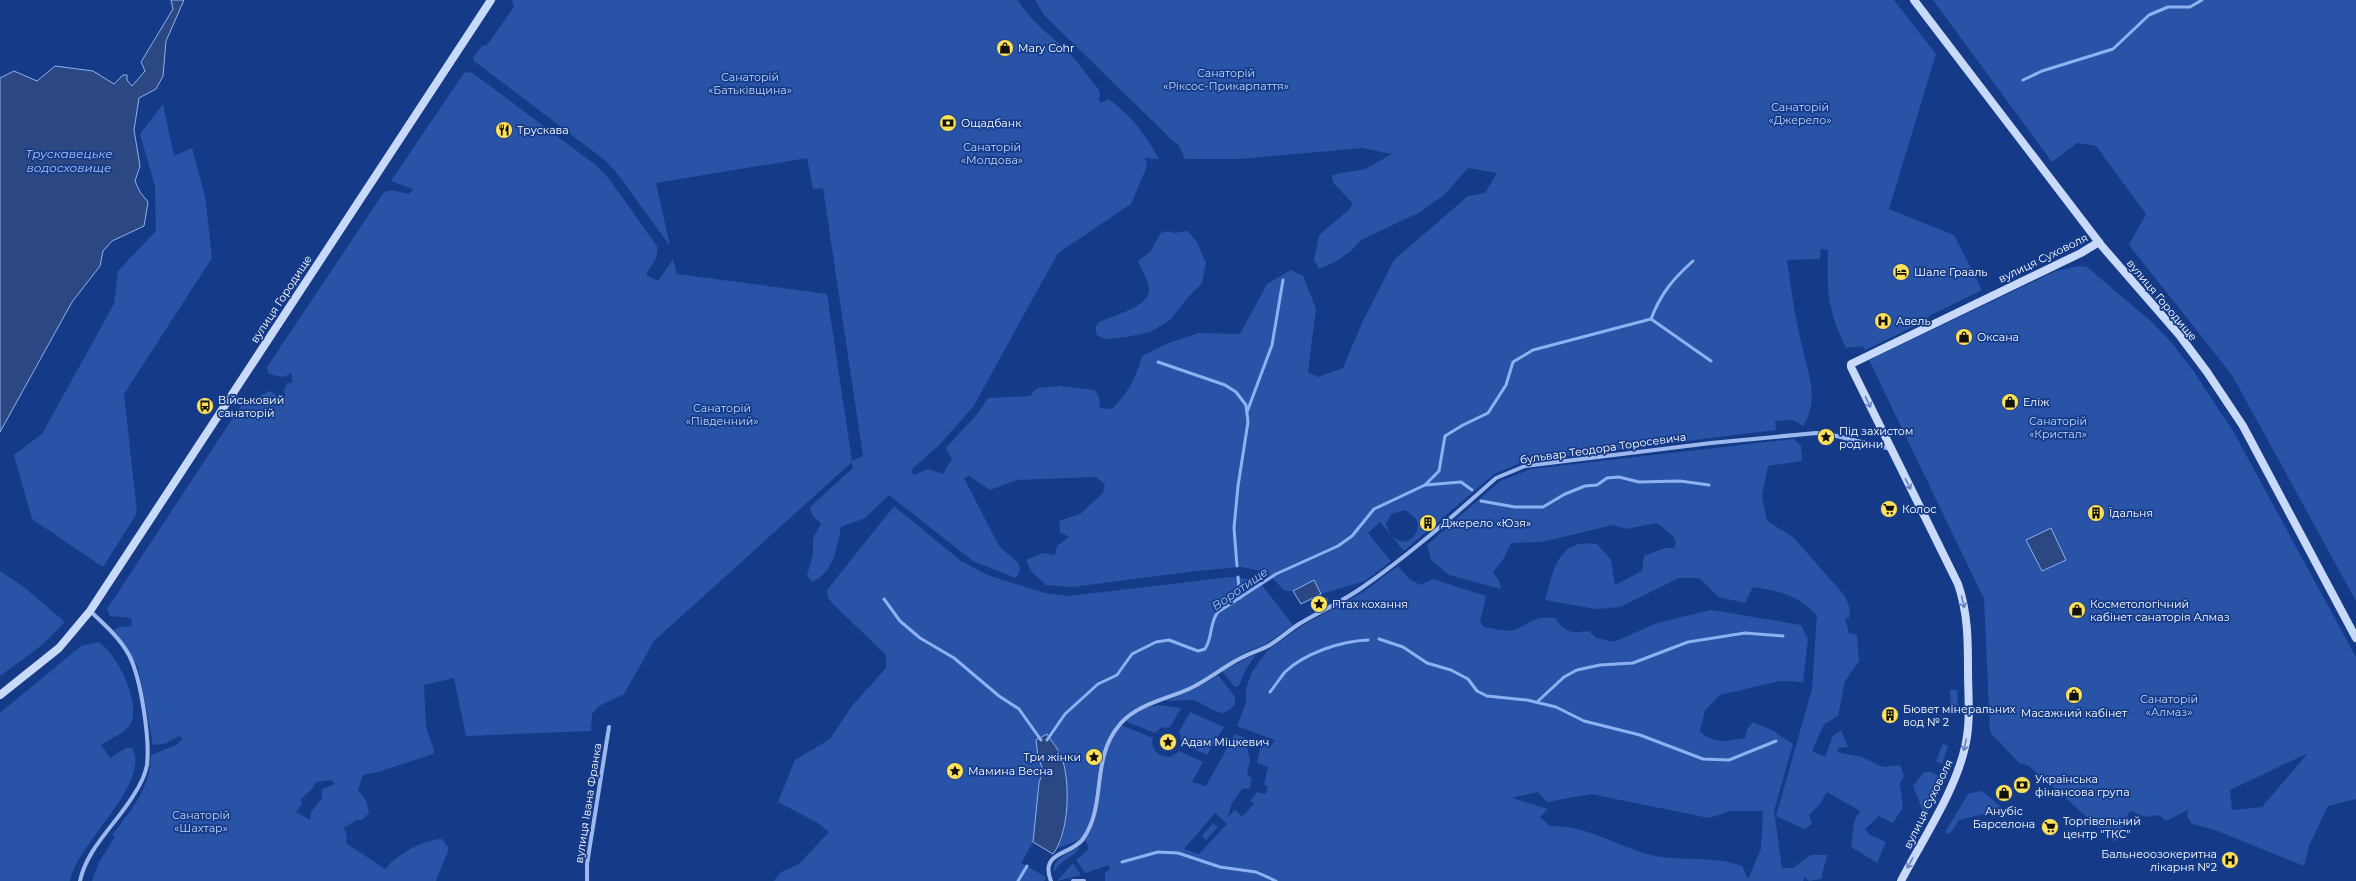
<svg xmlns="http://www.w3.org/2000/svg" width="2356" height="881" font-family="Montserrat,sans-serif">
  <rect width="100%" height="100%" fill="#153b88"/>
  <!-- green -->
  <g fill="#2853a7" fill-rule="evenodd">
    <path d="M512 0H1018C1031 23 1054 37 1072 56 1081 66 1090 79 1099 90L1100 96 1098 99 1101 103 1108 99C1131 114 1146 136 1159 159L1145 158 1147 166 1131 204 1058 253 973 407 940 444 912 469 913 475 928 469 943 474 952 459 946 448 978 413 988 398 1030 396 1037 388 1060 386 1095 390 1099 398 1100 408 1112 409C1129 392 1135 379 1142 356L1166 344 1199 333 1240 334 1267 284 1291 270 1303 276 1316 309 1308 372 1318 377 1343 368 1362 323 1394 260 1468 196 1485 193 1497 173 1468 168 1444 195 1420 212 1361 240 1351 251 1335 262 1319 269 1314 260 1319 235 1351 208 1352 203 1333 182 1332 175 1365 169 1392 154 1362 148 1239 159H1185L1179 145 1173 141 1044 15 1035 0H1894L1936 54 1889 209 1954 235 1982 290 1929 316 1927 320 1865 350 1863 346 1846 348C1827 308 1827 293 1828 250L1821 249 1820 259 1787 260C1791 288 1795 318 1802 346 1808 373 1820 400 1803 426L1793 420 1775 421 1776 430 1525 461 1494 474 1404 551 1392 537 1402 542C1414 541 1420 531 1417 520L1406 510 1391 514 1386 524 1390 534 1380 522 1368 533 1391 561 1365 581 1321 594 1314 580 1293 591H1285L1266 572 1242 567 1197 571 1072 587 1046 585 1031 571 1026 560 1042 553 1055 555 1057 546 1069 537 1060 532 1059 521 1080 514 1103 493 1105 485 1096 477 1017 480 990 490 969 476 964 478 999 546 1018 563 1020 570 1016 578 973 561 889 495 865 518 841 527C837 548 834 572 812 582L807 575 813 555V538L821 524 813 516 810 507 853 468 852 462 654 641 624 694 599 706 592 714 591 731 466 736 454 678 424 685 426 727 434 750 433 754 378 772 363 775 358 790 366 801 369 813 362 820H356L344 828 347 837 346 843 385 869C398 854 422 840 442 839L448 847V851L436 881H92L99 862 115 837 112 835C132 809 150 789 151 755L176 745 183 739 179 736 164 744 153 745 138 667 113 630 120 627 132 626 131 618 110 616 107 609 242 404 270 391 277 396H286L283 390 286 388 285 385 292 382V373L283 377 269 374 267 367 384 192 392 190 409 194 413 189 391 181 464 73 471 72 485 82 597 166 607 176 657 246C659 258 651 265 646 275L658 281 673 259 677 274 827 294 852 461 863 456 823 188 813 189 807 158 656 183 670 246 619 176 606 161 474 61 473 58 482 46 487 45 514 7ZM331 780 335 784 322 789V798L311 812 310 820 296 812 302 804 301 799 312 789 316 782Z"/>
    <path d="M1933 0H2356V601L2232 375 2129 245 2146 214 2096 146 2077 143 2052 162Z"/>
    <path d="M163 104 174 156 192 148 205 196 212 258 124 394 137 513 103 567 32 519 14 455 42 434 114 304 118 271 156 231 155 186 140 134Z"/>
    <path d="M1168 231 1175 233 1187 231 1197 242 1206 263 1202 283 1189 296 1170 320 1150 332 1127 337 1104 339 1097 335 1095 328 1099 322C1113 315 1152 307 1149 287 1148 279 1141 269 1138 261L1150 252 1161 233Z"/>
    <path d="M2079 266 2087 267 2152 322 2172 343 2194 372 2233 431 2356 657V799L2328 806 2309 846 2304 866 2215 830 2192 824 2187 816 2188 810 2166 821 2159 815 2146 817 2130 811 2115 842 2035 771 2029 766 2019 763 1990 732 1984 599 1869 360 2056 271ZM2308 753 2262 807 2232 810 2230 790Z"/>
    <path d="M1794 439 1801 446 1802 461 1768 466 1762 496 1767 521 1793 537 1845 596 1850 609 1849 618H1845L1849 633 1857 635 1859 661 1845 681 1838 716 1824 724 1812 751 1825 757 1833 736 1841 730 1848 747 1838 748 1837 752 1862 757 1883 767 1900 765 1904 776 1900 784 1903 807 1893 823 1879 816 1865 829 1870 835 1886 842 1877 863 1851 847 1854 822 1860 811 1827 792 1820 804 1809 815 1812 824 1804 829 1776 816 1812 689 1817 615C1797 594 1781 592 1753 587L1745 603 1719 597 1699 578H1679L1620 607 1596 609 1545 600C1554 570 1557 538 1597 544L1611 560 1615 585 1642 571 1644 556 1665 548H1674L1676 542 1673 536 1657 523 1626 529 1613 525 1542 542 1511 543 1504 558 1493 572 1499 581 1501 589 1449 575 1431 560 1427 545 1500 481 1531 469Z"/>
    <path d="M894 506 961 561 990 576 1045 593 1069 596 1231 577 1256 580 1262 585 1293 625 1266 644 1246 652 1190 687 1129 714 1110 737 1100 757 1093 814 1083 839 1058 848C1068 827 1070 782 1063 760 1061 755 1056 749 1053 744L1038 757 1043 770 1039 783 1033 842 1021 863 1046 877 1044 881H774L780 873 799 864 829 832 818 823 778 802 795 760 830 739 852 706 886 668V655L833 604 828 597 827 590Z"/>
    <path d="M1398 566 1409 579 1421 585 1433 579 1486 596 1480 622 1484 627C1492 628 1505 632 1513 630 1531 625 1531 615 1555 618 1566 634 1571 633 1589 631L1596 638 1614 642 1657 623 1711 610 1801 625 1808 639 1803 682 1780 681 1720 695 1705 710 1700 731C1713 745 1728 741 1745 738L1747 729 1753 722 1772 730 1793 744 1774 811 1782 868H1793L1811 855H1827L1821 879 1809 881 1805 877 1803 881H1105V873L1110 869 1109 865 1085 873 1076 860 1089 849 1085 839C1089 830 1094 822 1096 813 1105 776 1095 759 1121 725L1153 738C1150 749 1158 757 1170 757L1179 751 1203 762 1192 782 1206 786 1235 734 1245 738 1250 760 1247 774 1252 779 1250 788 1242 789 1231 805 1228 817 1235 810 1242 817 1254 804 1250 801 1257 792 1266 794 1268 786 1264 785 1268 767 1257 763 1261 744 1270 747 1275 740 1237 726 1246 703V688L1252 672 1267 651 1300 627 1363 592ZM1538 792 1547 802 1591 794 1709 818 1730 811H1763L1761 849 1748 879 1742 866C1713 855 1681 862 1651 855 1616 846 1587 825 1550 826L1540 817 1548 809 1512 798ZM1215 813 1227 824 1199 854 1184 849Z"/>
    <path d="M0 571 25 588 65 622 42 645 0 676Z"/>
    <path d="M1327 597 1329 600 1312 610 1310 607Z"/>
    <path d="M98 642C117 652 144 708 129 726 123 734 109 739 101 745L110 758 126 748H132C152 782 77 844 70 881H0V713L81 646Z"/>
    <path d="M1256 654 1246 669 1239 686 1235 687 1222 671Z"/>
    <path d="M1218 675 1235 697V704L1230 710 1223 713 1215 711 1194 700 1166 701 1192 690Z"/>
    <path d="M1950 690H1957L1958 713H1951Z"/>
    <path d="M1159 705 1181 708 1170 727 1160 728 1155 733 1125 721 1144 708Z"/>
    <path d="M1190 712 1224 727 1207 755 1183 744 1179 732Z"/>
    <path d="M1943 744 1948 746 1942 764 1936 761Z"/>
    <path d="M1924 772H1931L1945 779 1925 816 1913 786Z"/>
    <path d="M1980 791 1985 793 2003 809 1959 820 1950 834 1945 832 1968 794Z"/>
    <path d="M1213 823 1218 827 1206 840 1202 836Z"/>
    <path d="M1079 846C1080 854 1059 860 1054 873 1051 857 1071 854 1079 846Z"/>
    <path d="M1073 863 1081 875 1057 881Z"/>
  </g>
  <!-- water -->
  <g fill="#2c4882" stroke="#8eb1f1">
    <path d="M171 0H184L166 41 163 76 156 89 139 98 134 130 140 166 135 181 140 192 148 202 144 226 112 241 103 251 100 266 72 302 0 432V78L14 71 37 81 55 66 93 71 114 84 123 75H127V80L132 86 145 71 141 62 173 9Z"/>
    <path d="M2051 528 2066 560 2042 571 2026 540Z"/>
    <path d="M1314 580 1321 594 1301 604 1293 591Z"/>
    <path d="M1047 734C1052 742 1060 751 1063 761 1070 786 1069 833 1053 854L1033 842 1039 783 1043 770 1038 757 1036 740Z"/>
  </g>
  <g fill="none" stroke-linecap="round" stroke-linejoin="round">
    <!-- stream -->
    <g stroke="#8eb1f1" stroke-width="3">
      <path d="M2023 80 2042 71 2113 49 2149 15 2168 7H2190L2202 0"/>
      <path d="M1651 319C1661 293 1673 279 1693 261"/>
      <path d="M1158 362 1225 385 1236 392 1246 405 1248 422 1238 486 1234 528 1237 566"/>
      <path d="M1247 412 1272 345 1283 280"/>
      <path d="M1425 485 1461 482 1472 490"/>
      <path d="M1481 501 1515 507H1543L1565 494 1585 486 1597 485 1607 478 1619 477 1639 482 1680 481 1709 485"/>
      <path d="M1238 577 1240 598"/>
      <path d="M884 599 900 621 920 638 954 658 999 696 1019 709 1041 740"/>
      <path d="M1379 639 1403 647 1427 663 1451 670 1468 679 1477 691 1487 696 1527 700 1556 707 1584 721 1640 735 1703 759 1729 760 1776 741"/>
      <path d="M1270 692C1275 686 1280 678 1285 672 1305 653 1341 641 1368 640"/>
      <path d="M1537 702 1564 677 1577 670 1600 665 1633 663 1688 642 1745 633 1783 636"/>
      <path d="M1047 740 1065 714 1098 684 1117 675 1132 654 1156 642 1169 640 1198 651 1205 649C1213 637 1209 623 1218 612L1276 574 1338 546 1352 536 1374 509 1425 485 1439 471 1445 436 1463 425 1488 413 1506 385 1513 362 1533 350 1651 319 1711 361"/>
      <path d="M1122 862 1158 852 1178 853 1220 867 1256 872 1276 881"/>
      <path d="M1018 881 1027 866"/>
    </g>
    <!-- street -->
    <g stroke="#9cb8ef" stroke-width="4">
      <path d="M80 881C87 848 116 824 133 796 139 787 145 776 147 765 150 739 141 678 129 655 120 638 104 624 90 611"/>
      <path d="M587 881V864L609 727"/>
      <path d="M1051 881C1039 851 1072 855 1083 839 1108 803 1089 759 1121 723 1138 704 1167 699 1189 689 1206 681 1222 668 1239 659 1248 654 1258 651 1268 646 1279 640 1288 631 1299 624 1319 612 1341 602 1360 589 1408 556 1452 517 1496 478L1525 466 1711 443 1816 433 1828 434 1891 449"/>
      <path d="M1073 881H1084"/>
    </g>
    <!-- secondary -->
    <g stroke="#c9d9fa" stroke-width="8">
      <path d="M1914 0 2101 245 2180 336 2207 372 2243 426 2356 638"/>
      <path d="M0 695 59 648 90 611 491 0"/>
      <path d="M1901 881C1922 840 1955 792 1965 747 1971 722 1968 696 1968 671 1968 641 1968 613 1958 584L1851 367V364L2081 253 2099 242"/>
    </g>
  </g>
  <!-- one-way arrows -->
  <defs><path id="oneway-shaft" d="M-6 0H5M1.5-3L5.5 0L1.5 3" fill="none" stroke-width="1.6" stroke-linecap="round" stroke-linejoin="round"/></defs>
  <g stroke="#6682bb">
    <use href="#oneway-shaft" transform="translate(1868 402) rotate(64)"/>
    <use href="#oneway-shaft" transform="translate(1908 484) rotate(64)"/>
    <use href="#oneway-shaft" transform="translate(1963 602) rotate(76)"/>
    <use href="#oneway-shaft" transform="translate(1965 745) rotate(102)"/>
    <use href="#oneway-shaft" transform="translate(1910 863) rotate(118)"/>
  </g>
  <!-- icons -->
  <defs>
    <g id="shop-disc" transform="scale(0.9)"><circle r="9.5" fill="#ffe159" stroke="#153b88"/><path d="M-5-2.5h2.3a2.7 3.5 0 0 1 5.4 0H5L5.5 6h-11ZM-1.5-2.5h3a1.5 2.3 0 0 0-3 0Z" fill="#111"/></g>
    <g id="bank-disc" transform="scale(0.9)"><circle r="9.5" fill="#ffe159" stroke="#153b88"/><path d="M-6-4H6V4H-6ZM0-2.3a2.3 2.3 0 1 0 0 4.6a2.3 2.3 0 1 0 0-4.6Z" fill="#111"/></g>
    <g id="restaurant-disc" transform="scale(0.9)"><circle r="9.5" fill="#ffe159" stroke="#153b88"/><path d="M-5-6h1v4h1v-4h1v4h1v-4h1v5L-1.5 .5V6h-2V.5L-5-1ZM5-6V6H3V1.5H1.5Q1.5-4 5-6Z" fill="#111"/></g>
    <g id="hotel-disc" transform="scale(0.9)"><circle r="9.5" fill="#ffe159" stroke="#153b88"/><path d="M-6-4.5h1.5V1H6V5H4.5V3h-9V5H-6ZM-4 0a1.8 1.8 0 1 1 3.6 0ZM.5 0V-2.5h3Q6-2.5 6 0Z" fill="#111"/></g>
    <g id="hospital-disc" transform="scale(0.9)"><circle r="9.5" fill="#ffe159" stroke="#153b88"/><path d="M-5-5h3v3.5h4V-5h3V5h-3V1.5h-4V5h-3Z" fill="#111"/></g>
    <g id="bus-disc" transform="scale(0.9)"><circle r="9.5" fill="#ffe159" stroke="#153b88"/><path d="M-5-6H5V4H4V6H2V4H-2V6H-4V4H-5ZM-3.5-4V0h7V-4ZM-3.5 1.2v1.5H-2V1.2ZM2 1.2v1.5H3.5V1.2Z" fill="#111"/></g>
    <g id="sight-disc" transform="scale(0.9)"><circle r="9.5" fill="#ffe159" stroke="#153b88"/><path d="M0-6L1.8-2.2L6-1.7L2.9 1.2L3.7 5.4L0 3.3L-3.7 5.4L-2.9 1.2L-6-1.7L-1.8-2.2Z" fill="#111"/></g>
    <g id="supermarket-disc" transform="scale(0.9)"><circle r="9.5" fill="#ffe159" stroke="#153b88"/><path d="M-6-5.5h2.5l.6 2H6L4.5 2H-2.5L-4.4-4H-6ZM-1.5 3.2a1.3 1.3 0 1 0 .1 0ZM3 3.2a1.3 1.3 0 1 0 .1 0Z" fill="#111"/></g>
    <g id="building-disc" transform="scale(0.9)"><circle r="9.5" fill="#ffe159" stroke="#153b88"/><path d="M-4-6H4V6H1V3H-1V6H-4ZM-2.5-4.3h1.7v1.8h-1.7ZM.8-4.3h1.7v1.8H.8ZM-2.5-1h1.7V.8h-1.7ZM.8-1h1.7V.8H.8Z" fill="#111"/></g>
  </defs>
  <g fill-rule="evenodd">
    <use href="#shop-disc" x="1005" y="48"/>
    <use href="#bank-disc" x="948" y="123"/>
    <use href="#restaurant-disc" x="504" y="130"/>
    <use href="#hotel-disc" x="1901" y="272"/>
    <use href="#hospital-disc" x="1883" y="321"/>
    <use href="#shop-disc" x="1964" y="337"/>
    <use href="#shop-disc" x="2010" y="402"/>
    <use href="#bus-disc" x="205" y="406"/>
    <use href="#sight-disc" x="1826" y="437"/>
    <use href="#supermarket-disc" x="1889" y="509"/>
    <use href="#building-disc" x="2096" y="513"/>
    <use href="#building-disc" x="1428" y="523"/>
    <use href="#sight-disc" x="1319" y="604"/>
    <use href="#shop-disc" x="2077" y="610"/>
    <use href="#shop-disc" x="2074" y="695"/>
    <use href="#building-disc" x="1890" y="715"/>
    <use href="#sight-disc" x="1168" y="742"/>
    <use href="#sight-disc" x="1094" y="757"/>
    <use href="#sight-disc" x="955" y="771"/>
    <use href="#bank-disc" x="2022" y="785"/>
    <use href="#shop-disc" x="2004" y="793"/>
    <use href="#supermarket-disc" x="2050" y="827"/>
    <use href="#hospital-disc" x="2230" y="860"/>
  </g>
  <g text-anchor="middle" stroke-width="3.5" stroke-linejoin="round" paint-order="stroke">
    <!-- poi labels -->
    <g font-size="11" fill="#fff" stroke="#153b88" text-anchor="start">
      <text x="1018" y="52">Mary Cohr</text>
      <text x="961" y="127">Ощадбанк</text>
      <text x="517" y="134">Трускава</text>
      <text x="1914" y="276">Шале Грааль</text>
      <text x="1896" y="325">Авель</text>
      <text x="1977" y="341">Оксана</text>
      <text x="218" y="404">Військовий<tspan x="218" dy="13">санаторій</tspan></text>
      <text x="2023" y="406">Еліж</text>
      <text x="1839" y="435">Під захистом<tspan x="1839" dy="13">родини</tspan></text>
      <text x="1902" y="513">Колос</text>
      <text x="2109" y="517">Їдальня</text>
      <text x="1441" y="527">Джерело «Юзя»</text>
      <text x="1332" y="608">Птах кохання</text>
      <text x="2090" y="608">Косметологічний<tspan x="2090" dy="13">кабінет санаторія Алмаз</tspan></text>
      <text x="1903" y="713">Бювет мінеральних<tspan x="1903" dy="13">вод № 2</tspan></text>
      <text x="2074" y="717" text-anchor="middle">Масажний кабінет</text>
      <text x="1181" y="746">Адам Міцкевич</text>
      <text x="1081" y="761" text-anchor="end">Три жінки</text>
      <text x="968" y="775">Мамина Весна</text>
      <text x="2035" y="783">Українська<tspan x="2035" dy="13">фінансова група</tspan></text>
      <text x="2004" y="815" text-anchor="middle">Анубіс<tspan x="2004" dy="13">Барселона</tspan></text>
      <text x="2063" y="825">Торгівельний<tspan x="2063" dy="13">центр "ТКС"</tspan></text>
      <text x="2217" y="858" text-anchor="end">Бальнеоозокеритна<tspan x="2217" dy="13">лікарня №2</tspan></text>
    </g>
    <!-- park labels -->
    <g font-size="11" fill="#c2d5fb" stroke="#153b88">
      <text x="1226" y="77">Санаторій<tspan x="1226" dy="13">«Ріксос-Прикарпаття»</tspan></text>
      <text x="750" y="81">Санаторій<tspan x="750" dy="13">«Батьківщина»</tspan></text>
      <text x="1800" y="111">Санаторій<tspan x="1800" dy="13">«Джерело»</tspan></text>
      <text x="992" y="151">Санаторій<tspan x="992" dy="13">«Молдова»</tspan></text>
      <text x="722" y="412">Санаторій<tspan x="722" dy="13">«Південний»</tspan></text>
      <text x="2058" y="425">Санаторій<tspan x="2058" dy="13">«Кристал»</tspan></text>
      <text x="2169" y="703">Санаторій<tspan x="2169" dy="13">«Алмаз»</tspan></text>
      <text x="201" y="819">Санаторій<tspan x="201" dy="13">«Шахтар»</tspan></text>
    </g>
    <!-- street labels -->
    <g font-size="11" fill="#fff" stroke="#153b88">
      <text transform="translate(2043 258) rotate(-26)" y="4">вулиця Суховоля</text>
      <text transform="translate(281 299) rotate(-57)" y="4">вулиця Городище</text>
      <text transform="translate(2162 300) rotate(50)" y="4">вулиця Городище</text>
      <text transform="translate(1603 448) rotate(-8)" y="4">бульвар Теодора Торосевича</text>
      <text transform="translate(588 803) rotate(-81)" y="4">вулиця Івана Франка</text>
      <text transform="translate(1928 804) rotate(-64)" y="4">вулиця Суховоля</text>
    </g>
    <!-- water labels -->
    <g font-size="12" font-style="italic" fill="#a7c3f6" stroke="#153b88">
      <text x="69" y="158">Трускавецьке<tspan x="69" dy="14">водосховище</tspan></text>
      <text transform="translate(1240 589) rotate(-35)" y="4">Воротище</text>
    </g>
  </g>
</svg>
